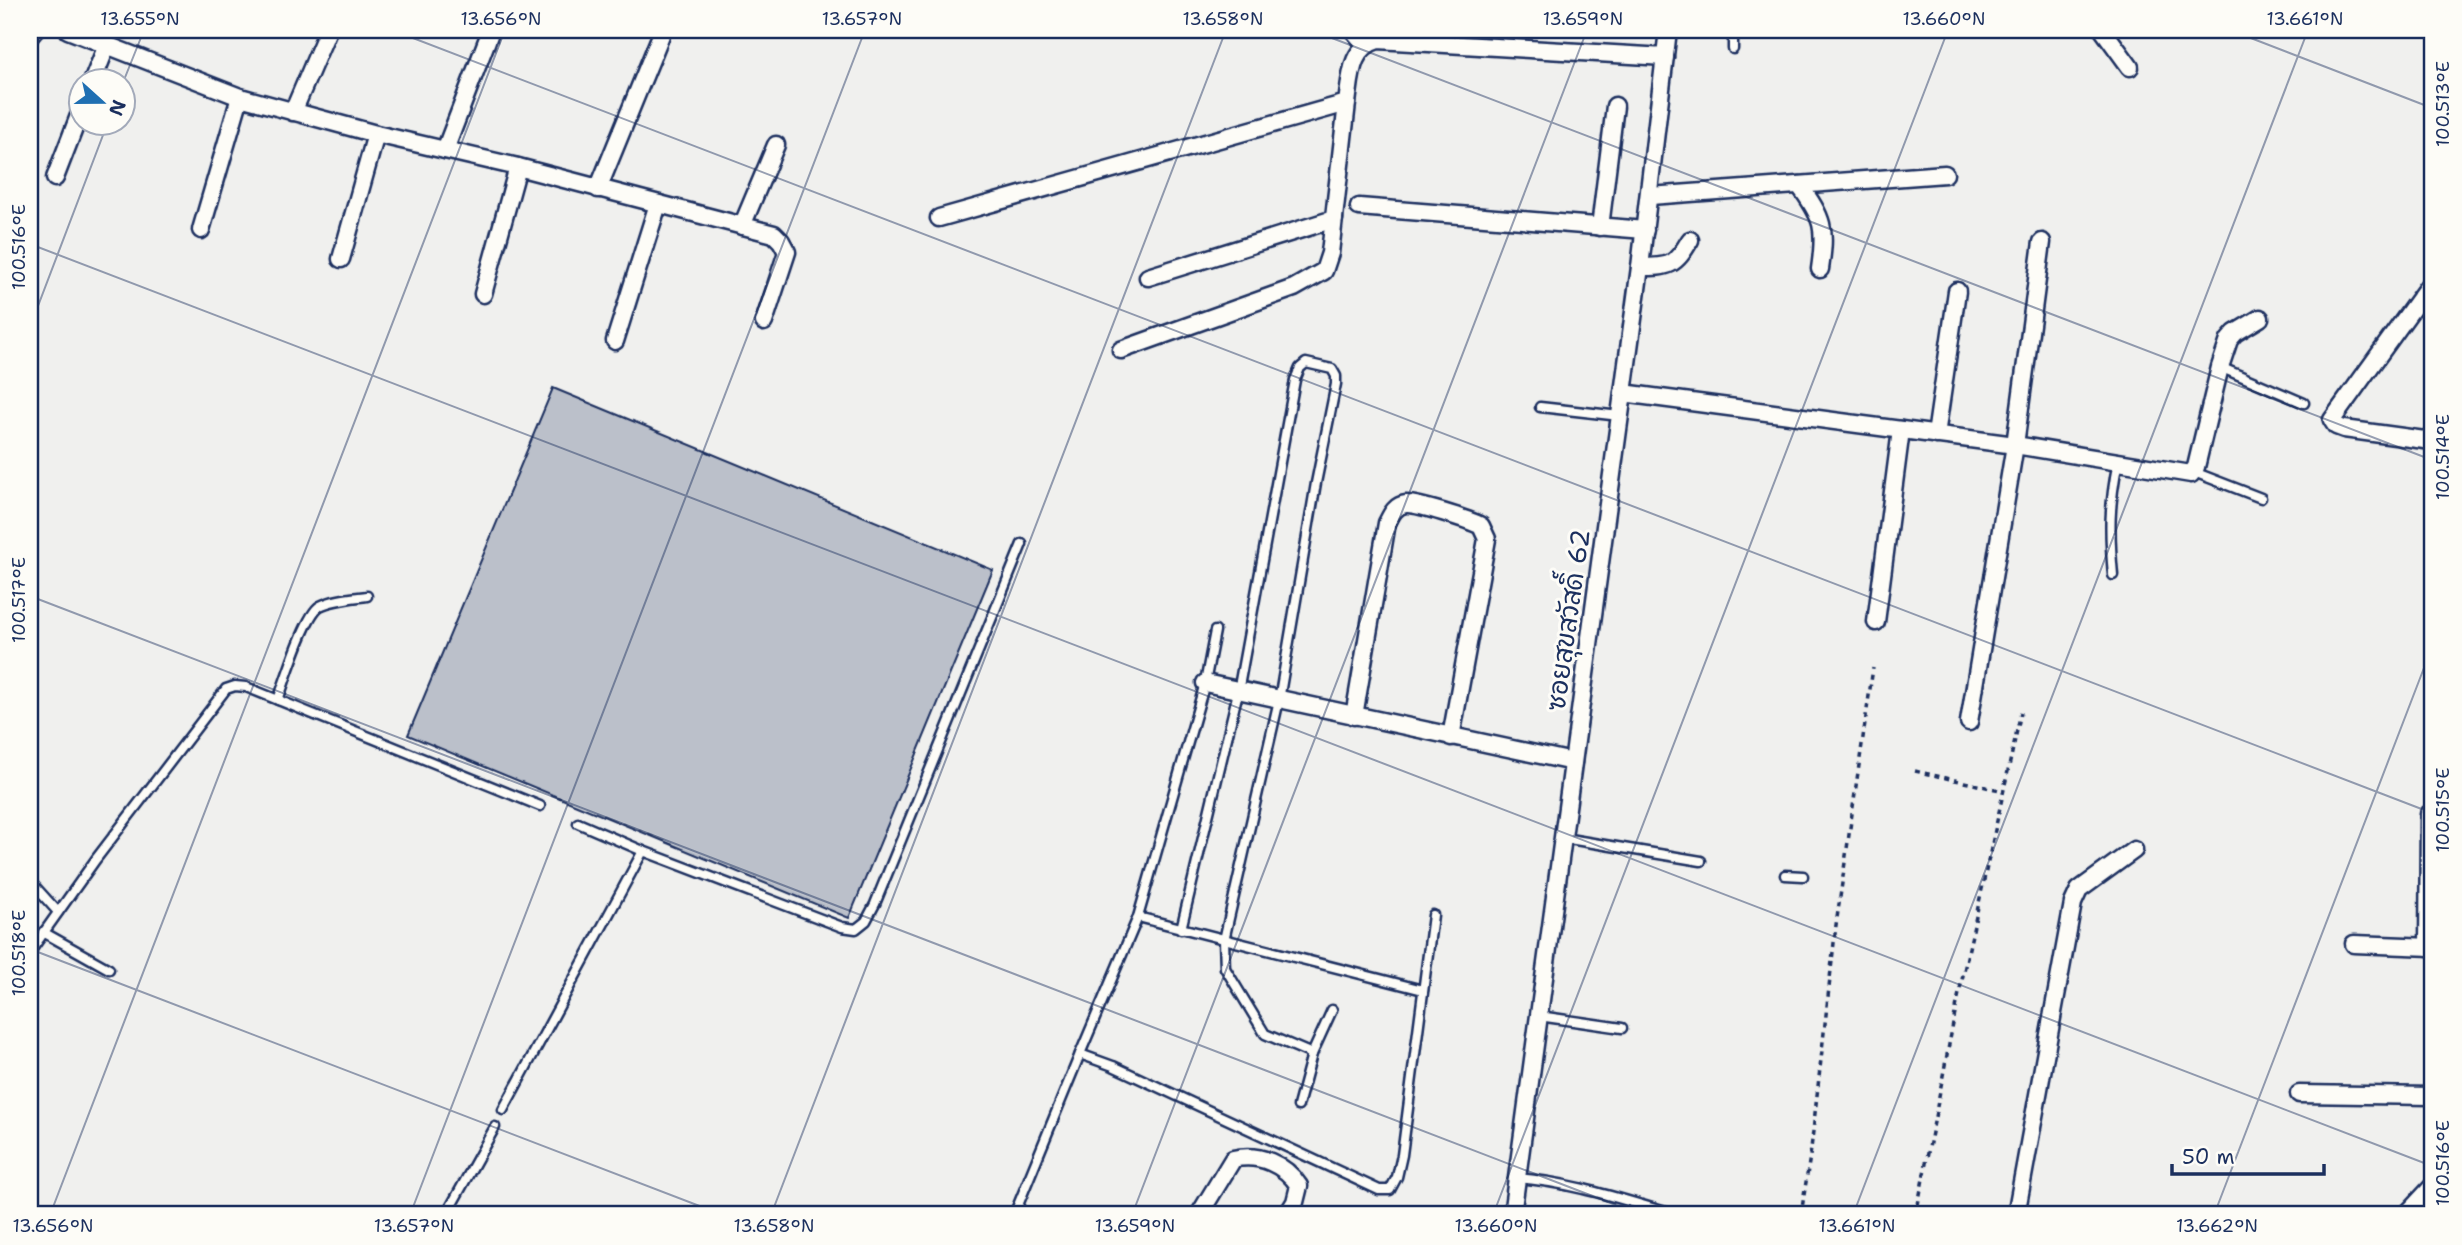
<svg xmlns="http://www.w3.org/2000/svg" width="2462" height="1245" font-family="'Shantell Sans','Playpen Sans Thai',sans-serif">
  <rect width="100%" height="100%" fill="#f0f0ee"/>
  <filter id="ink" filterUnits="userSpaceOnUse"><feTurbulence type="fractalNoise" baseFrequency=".0143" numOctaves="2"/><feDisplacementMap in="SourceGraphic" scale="14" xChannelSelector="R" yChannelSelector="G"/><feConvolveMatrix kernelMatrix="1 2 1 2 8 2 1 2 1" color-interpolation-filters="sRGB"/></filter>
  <g filter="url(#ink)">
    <!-- building -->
    <path fill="#bbc0ca" stroke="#1b2f5e" stroke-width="2" d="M553 388 993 570 849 918 408 735Z"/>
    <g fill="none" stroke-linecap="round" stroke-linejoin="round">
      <!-- service casing -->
      <g stroke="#1b2f5e" stroke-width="13">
        <g id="service">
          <path d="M1733 49V30"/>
          <path d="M2220 367 2304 403"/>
          <path d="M1540 407 1620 416"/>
          <path d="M2194 472 2261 498"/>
          <path d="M2113 575C2109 531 2109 505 2118 461"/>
          <path d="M278 700C285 682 305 615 320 606 334 599 352 598 367 596"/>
          <path d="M578 823 643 851"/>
          <path d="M1563 838 1701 861"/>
          <path d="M1785 875 1803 876"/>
          <path d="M30 881 58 912"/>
          <path d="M1138 917 1423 990"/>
          <path d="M1181 929 1238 692 1295 380 1300 368 1306 363 1332 369 1336 376V384L1316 483 1279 700 1224 940 1225 968 1265 1034 1312 1054 1332 1010"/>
          <path d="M43 932 109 969"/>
          <path d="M30 952 96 859 226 689 235 686 246 687 540 806"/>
          <path d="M1539 1016 1622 1028"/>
          <path d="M1080 1054 1138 917 1205 683 1215 631"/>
          <path d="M1298 1106 1312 1054"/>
          <path d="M503 1110 643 851 842 927 856 929 866 921 875 904 1022 544"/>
          <path d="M1516 1178C1572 1182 1623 1200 1676 1215"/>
          <path d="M446 1215 495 1127"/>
          <path d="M1014 1215 1080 1054 1113 1066 1379 1190H1390L1397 1177 1402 1155 1433 915"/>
        </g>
      </g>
      <!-- minor casing -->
      <g stroke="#1b2f5e" stroke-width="21">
        <g id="minor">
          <path d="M68 30 240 97 376 134 518 167 774 234 781 241 787 252 764 322"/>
          <path d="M1353 30 1365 44"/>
          <path d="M2103 30 2130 67"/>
          <path d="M30 36 35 30"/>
          <path d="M93 80 107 45"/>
          <path d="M293 112 328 30"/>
          <path d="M445 150 491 30"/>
          <path d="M55 178 80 113"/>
          <path d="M1799 185C1824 219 1826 228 1820 269"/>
          <path d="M598 189 663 30"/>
          <path d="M1650 196 1945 174"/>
          <path d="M1359 207 1645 230"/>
          <path d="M939 218 1347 103C1351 77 1350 48 1378 40L1665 57"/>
          <path d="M742 226 776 145"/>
          <path d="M1600 227 1615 106"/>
          <path d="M201 230 240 97"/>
          <path d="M341 259 376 134"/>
          <path d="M1640 267C1670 267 1675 266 1690 240"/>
          <path d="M1148 277 1334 219"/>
          <path d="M2432 281 2332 420 2336 426 2344 429 2432 441"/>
          <path d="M483 294 518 167"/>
          <path d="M615 341 658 204"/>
          <path d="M1121 350 1294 288 1324 271 1330 253 1347 103"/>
          <path d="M1623 393 2015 445 2191 474 2196 467 2220 367 2229 340 2235 333 2260 318"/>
          <path d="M1936 435 1957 291"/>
          <path d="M1876 622 1901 430"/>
          <path d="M1205 683 1573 762"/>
          <path d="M1354 716 1387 523C1391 515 1395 505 1406 504 1417 503 1470 520 1481 526L1487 539 1451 737"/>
          <path d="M1969 722 2015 445 2042 242"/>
          <path d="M2354 944 2432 947"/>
          <path d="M2428 947 2429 814"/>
          <path d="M2299 1094 2432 1096"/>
          <path d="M1199 1215 1233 1159C1259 1153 1285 1164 1299 1186L1295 1202 1287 1215"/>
          <path d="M1512 1215 1640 267 1668 30"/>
          <path d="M2016 1215 2073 903 2079 890 2134 850"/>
          <path d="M2406 1215 2432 1187"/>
        </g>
      </g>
      <!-- path -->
      <g stroke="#1b2f5e" stroke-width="3.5" stroke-dasharray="5 5" stroke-linecap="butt">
        <path d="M1915 771 2004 791"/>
        <path d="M2430 798 2432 650"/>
        <path d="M1361 1210 1374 1215"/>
        <path d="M1801 1215 1811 1149 1836 925 1873 668"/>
        <path d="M1916 1215 1958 998 2021 712"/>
      </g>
      <!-- service -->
      <use href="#service" stroke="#fdfcf7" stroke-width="8"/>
      <!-- minor -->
      <use href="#minor" stroke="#fdfcf7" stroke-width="16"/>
    </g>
  </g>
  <!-- ticks -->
  <path fill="none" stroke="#1b2f5e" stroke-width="2" stroke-opacity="0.45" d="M392 30 2432 813M1311 30 2432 460M2230 30 2432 108M122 85 144 30M30 244 2432 1166M30 327 108 122M30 596 1642 1215M30 949 723 1215M50 1215 505 30M410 1215 865 30M771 1215 1226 30M1132 1215 1587 30M1493 1215 1948 30M1853 1215 2308 30M2214 1215 2432 647"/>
  <g text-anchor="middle" stroke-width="6" stroke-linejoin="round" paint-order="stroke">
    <!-- street labels -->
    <g font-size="26" fill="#1b2f5e" stroke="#fdfcf7">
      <text transform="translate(1568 620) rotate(-82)" y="9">ซอยสุขสวัสดิ์ 62</text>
    </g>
  </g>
  <!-- margin -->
  <rect width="2462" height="1245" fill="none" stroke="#fdfcf7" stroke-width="77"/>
  <!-- north arrow -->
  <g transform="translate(102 102) rotate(111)"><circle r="33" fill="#fdfcf7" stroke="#a3aaba" stroke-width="2"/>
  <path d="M0-5L12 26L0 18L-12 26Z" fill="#1f6fb2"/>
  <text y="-10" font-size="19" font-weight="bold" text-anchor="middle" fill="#1b2f5e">N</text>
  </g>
  <!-- scale -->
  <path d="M2172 1164v10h152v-10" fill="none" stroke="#1b2f5e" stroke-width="3.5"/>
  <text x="2182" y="1164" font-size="21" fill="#1b2f5e" stroke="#fdfcf7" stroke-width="5" paint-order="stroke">50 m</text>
  <rect x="38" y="38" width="2386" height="1168" fill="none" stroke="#1b2f5e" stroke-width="2.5"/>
  <g font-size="18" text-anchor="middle" fill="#1b2f5e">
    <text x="140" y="25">13.655°N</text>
    <text x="501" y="25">13.656°N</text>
    <text x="862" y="25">13.657°N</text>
    <text x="1223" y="25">13.658°N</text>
    <text x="1583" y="25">13.659°N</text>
    <text x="1944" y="25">13.660°N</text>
    <text x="2305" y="25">13.661°N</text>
    <text transform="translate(2443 104) rotate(-90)" y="6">100.513°E</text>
    <text transform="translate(19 247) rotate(-90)" y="6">100.516°E</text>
    <text transform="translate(2443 457) rotate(-90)" y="6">100.514°E</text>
    <text transform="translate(19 600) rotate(-90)" y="6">100.517°E</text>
    <text transform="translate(2443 810) rotate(-90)" y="6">100.515°E</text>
    <text transform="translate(19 953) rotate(-90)" y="6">100.518°E</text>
    <text transform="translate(2443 1163) rotate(-90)" y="6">100.516°E</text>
    <text x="53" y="1232">13.656°N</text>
    <text x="414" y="1232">13.657°N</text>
    <text x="774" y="1232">13.658°N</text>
    <text x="1135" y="1232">13.659°N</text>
    <text x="1496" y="1232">13.660°N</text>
    <text x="1857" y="1232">13.661°N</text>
    <text x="2217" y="1232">13.662°N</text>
  </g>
</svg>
